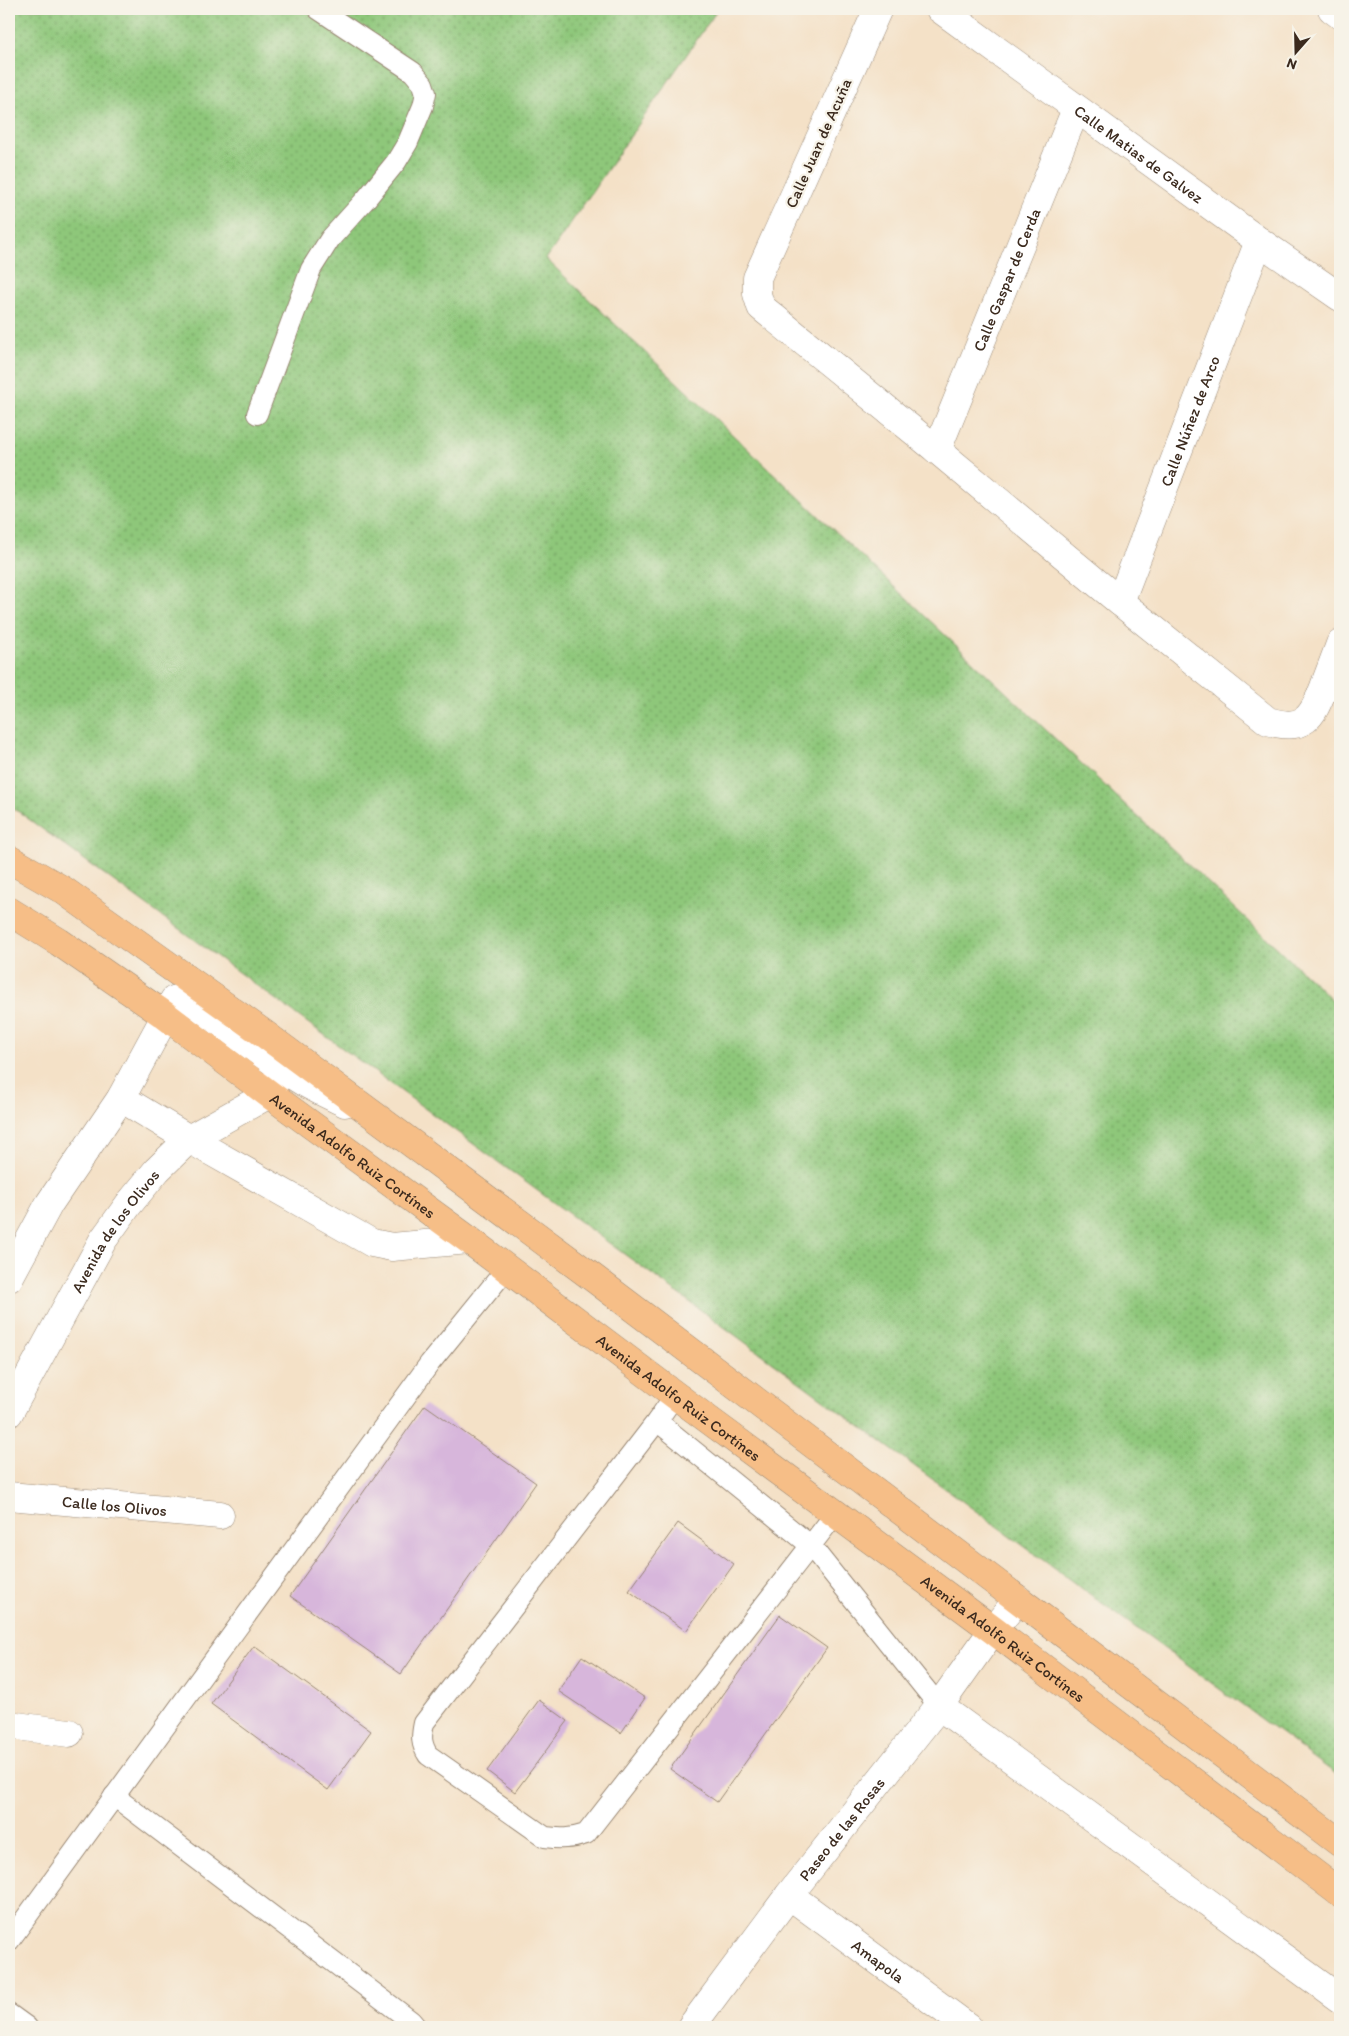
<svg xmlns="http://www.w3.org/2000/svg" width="1349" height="2036" font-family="Itim,sans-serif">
  <defs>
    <pattern id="grass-dots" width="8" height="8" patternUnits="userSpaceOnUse" patternTransform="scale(1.25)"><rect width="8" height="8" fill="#8ec77a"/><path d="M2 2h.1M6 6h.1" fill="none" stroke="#75a263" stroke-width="1.8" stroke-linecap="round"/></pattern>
  </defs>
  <rect width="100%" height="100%" fill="#f7f3e8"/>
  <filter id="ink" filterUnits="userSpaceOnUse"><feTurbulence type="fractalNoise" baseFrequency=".02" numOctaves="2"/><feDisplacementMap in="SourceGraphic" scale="10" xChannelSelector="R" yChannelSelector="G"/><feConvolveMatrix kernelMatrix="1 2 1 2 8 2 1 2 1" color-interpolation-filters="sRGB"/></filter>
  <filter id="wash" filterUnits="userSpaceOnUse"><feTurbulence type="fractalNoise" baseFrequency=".0096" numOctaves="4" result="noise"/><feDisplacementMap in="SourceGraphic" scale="20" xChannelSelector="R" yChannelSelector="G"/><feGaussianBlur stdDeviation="1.12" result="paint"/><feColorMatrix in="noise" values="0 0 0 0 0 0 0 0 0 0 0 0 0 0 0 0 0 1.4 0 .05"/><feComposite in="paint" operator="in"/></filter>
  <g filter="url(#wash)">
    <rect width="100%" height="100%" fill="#f4e1c7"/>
    <!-- grass -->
    <path fill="url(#grass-dots)" stroke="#64784c" d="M9 9H718L546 259 1340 1007V1777L19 812 9 807Z"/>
    <g id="blocks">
      <!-- building -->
      <g fill="#d7b6db">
        <path d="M425 1405 536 1483 401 1674 290 1596Z"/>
        <path d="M678 1523 734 1564 686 1631 629 1591Z"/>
        <path d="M780 1615 827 1648 717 1802 670 1769Z"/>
        <path d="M254 1646 371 1731 328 1790 211 1704Z"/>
        <path d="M582 1656 645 1698 621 1733 558 1691Z"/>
        <path d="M539 1700 568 1721 515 1792 487 1771Z"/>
      </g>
    </g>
  </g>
  <g filter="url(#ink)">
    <use href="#blocks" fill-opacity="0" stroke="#988672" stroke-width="1"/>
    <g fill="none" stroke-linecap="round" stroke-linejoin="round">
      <!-- lane casing -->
      <g stroke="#988672" stroke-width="22">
        <g id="lane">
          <path d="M257 414 311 269 330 239 366 199 396 162 408 142 423 106 426 93 423 84 413 72 318 9"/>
          <path d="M675 1395 657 1421 810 1545 939 1706"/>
          <path d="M657 1421 424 1723C421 1737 421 1744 428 1755L545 1837C560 1839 571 1839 586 1834L836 1513"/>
          <path d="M114 1796 411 2021 416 2027"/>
          <path d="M9 1941 430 1363 507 1268"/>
          <path d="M9 2014 27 2027"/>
        </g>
      </g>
      <!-- street casing -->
      <g stroke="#988672" stroke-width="29">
        <g id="street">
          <path d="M878 9 757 278V294L761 307 937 450 1120 602 1268 721C1304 732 1312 718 1324 687 1329 673 1335 658 1340 644"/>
          <path id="s1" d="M940 9 1259 241 1340 297"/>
          <path d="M1332 9 1340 15"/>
          <path id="s2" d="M937 450 1076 109"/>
          <path id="s3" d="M1120 602 1259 241"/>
          <path d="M121 1098 189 1139 372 1243 392 1247 469 1240"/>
          <path d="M9 1278 49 1204 121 1098 174 1000 185 996C223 1023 258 1053 297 1078 312 1088 329 1095 345 1103"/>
          <path id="s4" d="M9 1413 103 1240 129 1204 157 1170 189 1139 269 1094 279 1075"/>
          <path id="s5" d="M9 1496 220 1515"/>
          <path d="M939 1706 1340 1999"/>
          <path d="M9 1725 69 1733"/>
          <path id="s6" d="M789 1895 968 2027"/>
          <path id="s7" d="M691 2027 789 1895 939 1706 993 1630 1018 1599"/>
        </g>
      </g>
      <!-- primary casing -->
      <g stroke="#988672" stroke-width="29">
        <g id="primary">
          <path d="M9 859 63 890 263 1033 596 1280 1340 1843"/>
          <path id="s8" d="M9 911 59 942 166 1016 269 1094 469 1240 675 1395 993 1630 1340 1893"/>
        </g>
      </g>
      <!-- lane -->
      <use href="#lane" stroke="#fff" stroke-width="20"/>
      <!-- street -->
      <use href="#street" stroke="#fff" stroke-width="28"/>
      <!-- primary -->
      <use href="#primary" stroke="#f6be87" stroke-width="28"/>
    </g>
  </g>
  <g text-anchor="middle" stroke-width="4.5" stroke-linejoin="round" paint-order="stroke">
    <!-- street labels -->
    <g font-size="16" fill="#3b2a1e" stroke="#f7f3e8">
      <text transform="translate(818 143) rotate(-66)" y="6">Calle Juan de Acuña</text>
      <text dy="6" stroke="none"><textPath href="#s1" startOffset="246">Calle Matias de Galvez</textPath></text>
      <text dy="6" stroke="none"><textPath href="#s2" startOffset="184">Calle Gaspar de Cerda</textPath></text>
      <text dy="6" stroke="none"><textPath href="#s3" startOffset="194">Calle Núñez de Arco</textPath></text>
      <text dy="6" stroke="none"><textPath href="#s8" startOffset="422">Avenida Adolfo Ruiz Cortínes</textPath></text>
      <text dy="6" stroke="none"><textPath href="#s4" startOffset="211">Avenida de los Olivos</textPath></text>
      <text dy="6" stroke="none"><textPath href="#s8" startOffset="828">Avenida Adolfo Ruiz Cortínes</textPath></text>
      <text dy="6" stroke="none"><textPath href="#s5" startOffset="106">Calle los Olivos</textPath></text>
      <text dy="6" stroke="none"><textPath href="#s8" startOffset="1232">Avenida Adolfo Ruiz Cortínes</textPath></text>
      <text dy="6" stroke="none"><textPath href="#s7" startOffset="249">Paseo de las Rosas</textPath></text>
      <text dy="6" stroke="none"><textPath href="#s6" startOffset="111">Amapola</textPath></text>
    </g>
  </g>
  <!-- margin -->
  <rect width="1349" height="2036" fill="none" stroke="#f7f3e8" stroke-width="30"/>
  <!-- north arrow -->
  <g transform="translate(1296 52) rotate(200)" stroke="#f7f3e8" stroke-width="4" paint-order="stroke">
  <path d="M0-4L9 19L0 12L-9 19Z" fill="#3b2a1e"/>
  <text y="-8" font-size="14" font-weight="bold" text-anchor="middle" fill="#3b2a1e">N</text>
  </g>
</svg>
